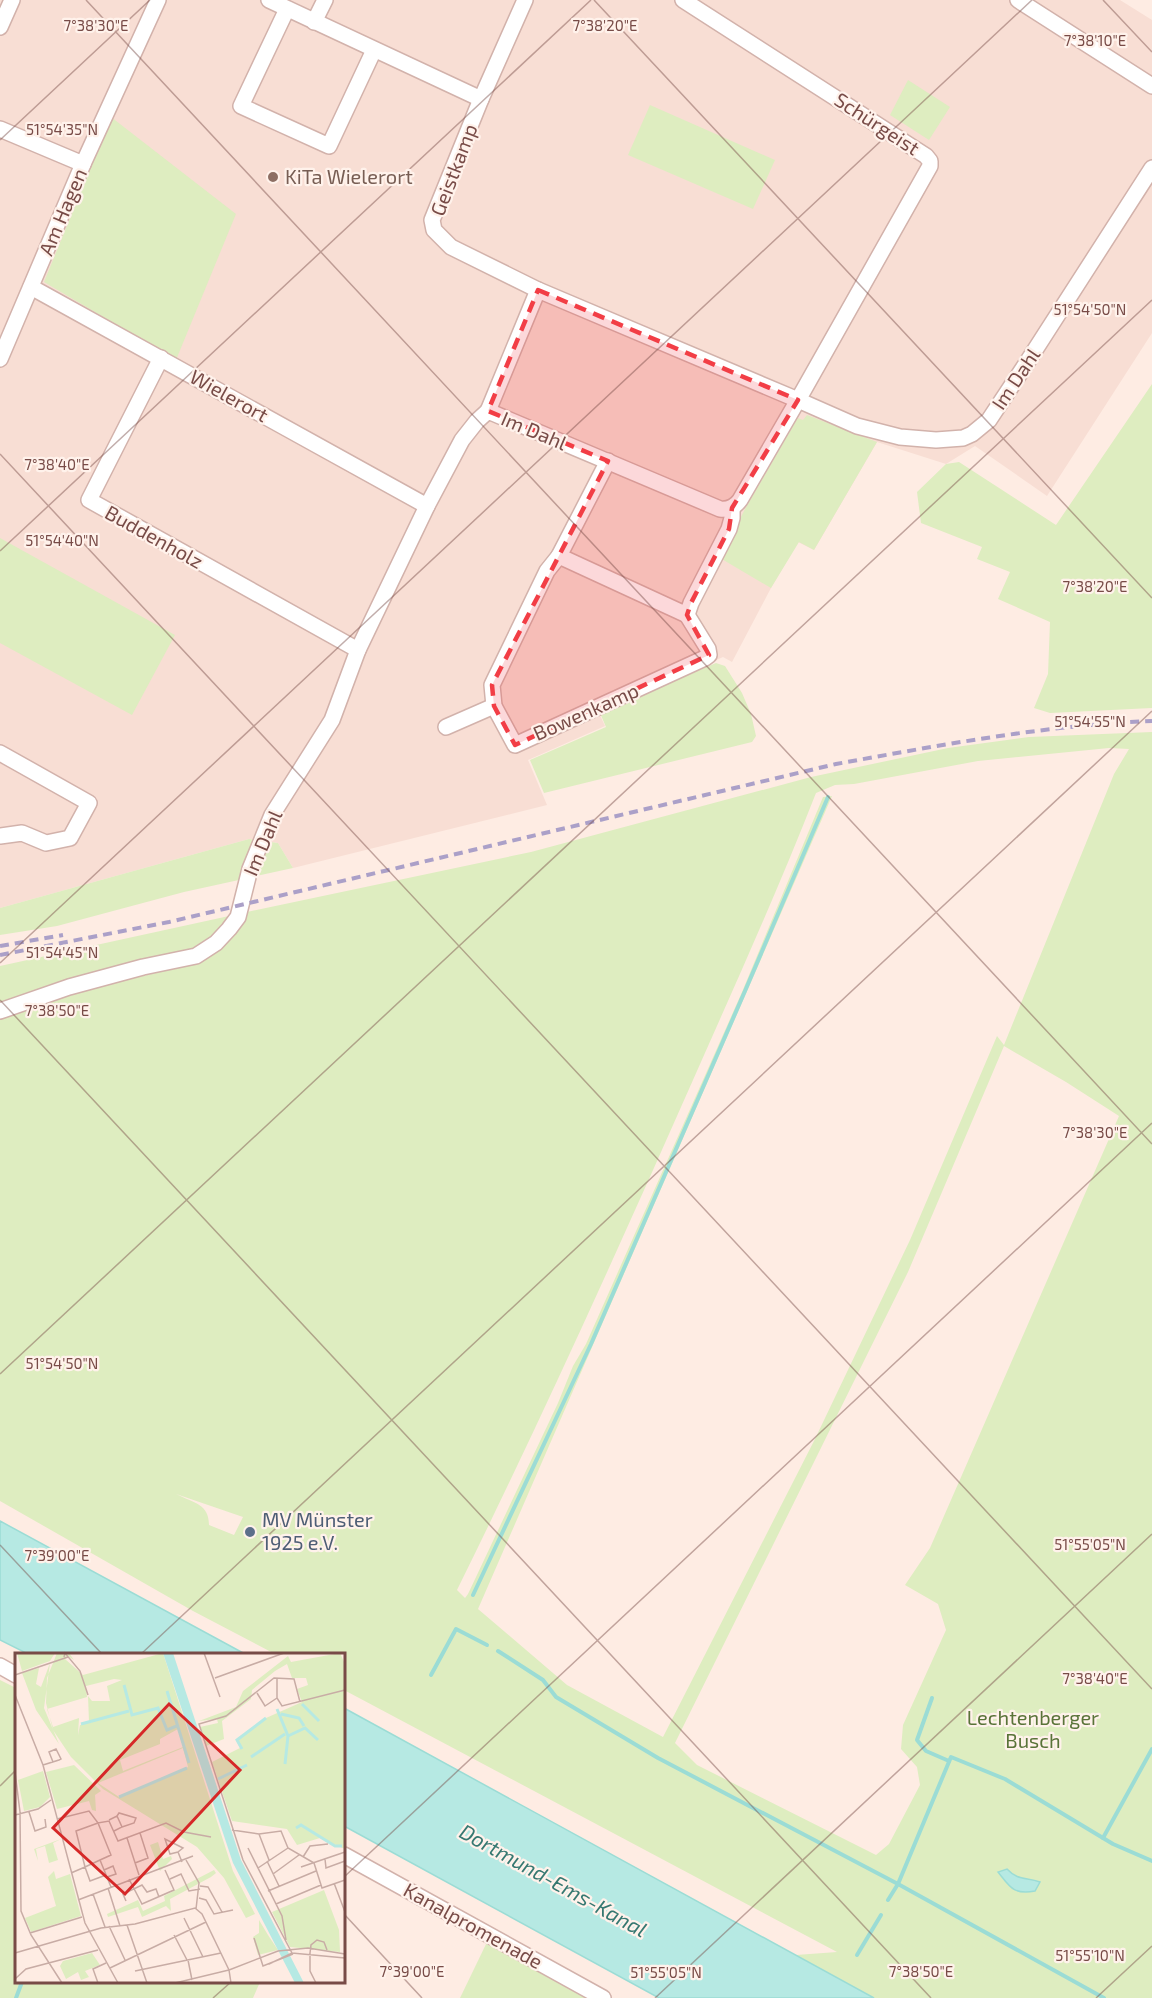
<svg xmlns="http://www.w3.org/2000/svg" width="1152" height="1998" font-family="'Exo 2',sans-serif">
  <rect width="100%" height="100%" fill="#feece3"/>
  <!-- residential -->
  <path fill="#f8ded4" d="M0 0H1120L1152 20V333L1047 496 975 446 946 464 877 442 814 550 798 542 771 588 732 662 723 657 599 713 605 726 528 760 547 805 293 868 278 843 249 839 0 908Z"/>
  <!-- green -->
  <g fill="#deedc0" fill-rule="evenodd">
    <path d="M908 80 950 107 929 140 890 115Z"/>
    <path d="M650 105 775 160 753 209 628 155Z"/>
    <path d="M111 117 236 214 176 360 44 282Z"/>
    <path d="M1152 384V708L1050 713 1034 708 1048 674 1050 622 998 599 1010 572 977 559 982 547 921 523 917 492 946 464 959 462 1056 525Z"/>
    <path d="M807 415 877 442 814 550 799 542 771 588 720 558 745 509 796 421 798 418 803 420Z"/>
    <path d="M0 538 175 635 132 715 0 643Z"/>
    <path d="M716 663 725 666 742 693 751 714 756 736 752 742 544 793 530 760 606 727 600 713Z"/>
    <path d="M1152 732V1998H874L796 1955 837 1952 344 1690V1654H275L193 1611 0 1501V1020L69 993 195 964 235 933 247 912 531 852 811 777 948 748 1029 737ZM1109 748 1129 749 1114 774 1004 1045 997 1036 910 1240 815 1439 663 1737 567 1685 478 1609 832 796 823 797 742 992 586 1344 573 1366 558 1403 468 1594 465 1598 457 1590C540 1422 617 1252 693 1080 735 985 778 890 816 793L835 785 854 784 978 761ZM1004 1046 1066 1082 1119 1116 930 1548 905 1585 938 1604 946 1630 903 1725 901 1749 917 1767 920 1785 889 1844 876 1855 697 1765 675 1743 908 1272ZM176 1494 243 1517 234 1535 209 1525C209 1504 194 1503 176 1494Z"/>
    <path d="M249 839 278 843 293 868 184 892 57 926 0 935V908Z"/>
    <path d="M229 916 226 926 192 954 0 1006V966Z"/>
    <path d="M0 1680 16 1688V1982H260L253 1998H0Z"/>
    <path d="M488 1940 591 1998H460Z"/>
  </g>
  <!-- water -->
  <g fill="#b6e9e3" stroke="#9bdcd5" stroke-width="1.5">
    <path d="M0 1521 245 1654H28L0 1640Z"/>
    <path d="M344 1708 874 1998H659L344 1826Z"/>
    <path d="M1007 1869C1018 1881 1026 1877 1040 1882L1035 1891C1013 1895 1010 1887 998 1872Z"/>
  </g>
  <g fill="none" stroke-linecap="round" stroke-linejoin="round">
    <!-- stream -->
    <g stroke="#9bdcd5" stroke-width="4">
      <path d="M473 1595 591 1344 745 991 828 797"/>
      <path d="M498 1651 543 1680 556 1697 658 1758 898 1884 1104 1998"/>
      <path d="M431 1675 456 1629 487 1645"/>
      <path d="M932 1698 917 1740 926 1751 949 1761"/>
      <path d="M1103 1838 1152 1749"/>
      <path d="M888 1900 898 1884 951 1757 1005 1779 1113 1844 1152 1861"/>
      <path d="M857 1955 881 1915"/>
      <path d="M16 1998 22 1982"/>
    </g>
    <!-- minor casing -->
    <g stroke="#d2b2ab" stroke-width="18">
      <g id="minor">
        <path d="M269 0 481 99"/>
        <path d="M525 0 481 99 432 220 434 230 451 247 538 290 798 400 930 166V161L926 156 683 0"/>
        <path d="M1018 0 1152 86"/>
        <path d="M287 9 241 106 329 146 374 50"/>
        <path d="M314 22 325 0"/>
        <path d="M0 27 12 0"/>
        <path d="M0 129 83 164"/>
        <path d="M31 287 427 506"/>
        <path d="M161 358 89 500 358 650"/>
        <path d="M0 359 83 164 158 0"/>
        <path d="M488 411 538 290"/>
        <path d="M608 461 559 556 687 615 691 603 729 529 732 518V508"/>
        <path d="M559 556 547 571 492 685 494 706 515 745 705 658 709 655 708 649 687 615"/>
        <path d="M446 727 494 706"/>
        <path d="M0 753 89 803 70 838 46 843 22 833 0 836"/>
        <path d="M0 1011 69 987 143 967 196 956 216 943 229 929 238 917 250 869 272 815 332 720 358 650 427 506 462 440 477 421 488 411 720 509C729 510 735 507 740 500L798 400 857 426 900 437 936 440 963 438 972 434 989 420 1026 364 1152 168"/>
        <path d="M0 1666 16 1675"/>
        <path d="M344 1855 603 1998"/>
      </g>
    </g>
    <!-- minor -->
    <use href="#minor" stroke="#fff" stroke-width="15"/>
    <!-- rail -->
    <g stroke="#aba0c8" stroke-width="4" stroke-dasharray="9 6" stroke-linecap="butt">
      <path d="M0 946 63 935"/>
      <path d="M0 955 169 922 836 764C941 745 1046 725 1152 721"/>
    </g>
  </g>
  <!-- marked area -->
  <path fill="#f23e46" fill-opacity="0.2" stroke="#f23e46" stroke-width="4.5" stroke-dasharray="12 8" stroke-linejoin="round" d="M538 290 798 400 732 508 729 529 691 603 687 615 709 655 515 745 494 706 492 685 608 461 488 411Z"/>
  <!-- ticks -->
  <path fill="none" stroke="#784b47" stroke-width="1.5" stroke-opacity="0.45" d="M86 0 1152 1144M594 0 1152 598M1103 0 1152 52M0 140 150 0M0 454 1152 1689M0 551 591 0M0 963 1032 0M0 1000 931 1998M0 1374 1152 300M0 1545 102 1654M141 1654 1152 711M0 1786 16 1770M344 1877 1152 1123M344 1914 422 1998M213 1998 231 1982M655 1998 1152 1534M1096 1998 1152 1946"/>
  <!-- markers -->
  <circle fill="#8d6e63" stroke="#fff2eb" stroke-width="2" cx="273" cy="177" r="6"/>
  <circle fill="#5c6f8a" stroke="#fff2eb" stroke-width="2" cx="250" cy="1532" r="6"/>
  <g text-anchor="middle" stroke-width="4.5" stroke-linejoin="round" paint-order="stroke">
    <!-- street labels -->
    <g font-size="20" fill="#784b47" stroke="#fff2eb">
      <text transform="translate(877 124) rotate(33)" y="7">Schürgeist</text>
      <text transform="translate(454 170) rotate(-69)" y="7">Geistkamp</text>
      <text transform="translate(63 212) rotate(-67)" y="7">Am Hagen</text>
      <text transform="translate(1016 379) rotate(-56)" y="7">Im Dahl</text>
      <text transform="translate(229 396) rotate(29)" y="7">Wielerort</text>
      <text transform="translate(534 431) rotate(23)" y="7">Im Dahl</text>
      <text transform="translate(154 537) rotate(29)" y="7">Buddenholz</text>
      <text transform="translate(586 712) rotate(-24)" y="7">Bowenkamp</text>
      <text transform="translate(263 843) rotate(-67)" y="7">Im Dahl</text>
      <text transform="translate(473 1926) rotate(29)" y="7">Kanalpromenade</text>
    </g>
    <!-- education labels -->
    <g font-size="20" fill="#785e54" stroke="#fff2eb" text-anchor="start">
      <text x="285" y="184">KiTa Wielerort</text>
    </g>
    <!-- service labels -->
    <g font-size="20" fill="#4e5e75" stroke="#fff2eb" text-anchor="start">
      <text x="262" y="1527">MV Münster<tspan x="262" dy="23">1925 e.V.</tspan></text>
    </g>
    <!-- park labels -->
    <g font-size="20" fill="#597338" stroke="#fff2eb">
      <text x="1033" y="1725">Lechtenberger<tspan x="1033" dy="23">Busch</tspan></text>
    </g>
    <!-- water labels -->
    <g font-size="21" font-style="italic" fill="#367871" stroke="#fff2eb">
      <text transform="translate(553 1881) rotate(29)" y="7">Dortmund-Ems-Kanal</text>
    </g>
  </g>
  <!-- overview -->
  <g transform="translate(15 1653)">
    <rect width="330" height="330" fill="#feece3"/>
    <path d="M2 0H40L35 8 7 18ZM42 0H54L59 7 53 3 50 6 68 22 148 0 218 218 240 261 231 265 209 225 182 194 88 136 56 104 38 77 31 50 32 25ZM99 26 107 27 92 33 95 48H77L73 43 74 69 65 72 63 82 64 65 38 74 32 56 72 44 71 33ZM163 76 168 94 108 118 105 107 145 91V86ZM168 95 173 114 104 144 83 130ZM325 0 330 11V196L305 185 282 192 272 176 217 168 197 109 225 95 221 87 251 65 287 49 282 36 293 32 291 25H277L272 11 260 18 237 37 236 46 207 68 209 86 191 93 185 74 203 70 202 66 184 68 221 54 228 38 273 3 276 9ZM35 10 29 55 44 91 21 57 7 20 24 15 21 31 26 34ZM59 112 86 138 80 142 81 158 77 157 74 148 42 156 31 119ZM28 118 35 144 25 154 9 158 3 127ZM46 186 38 190 43 207 34 210 30 193 21 196 23 208 19 196ZM143 189 148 206 156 203 157 206 145 218 135 192ZM199 217 201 220 196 224 155 246 156 258 151 253 127 264 123 254 93 264 92 261 123 247 128 258 150 248 149 243ZM39 218 41 226 55 221 66 263 16 279 10 265 41 253 33 224ZM309 237 324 277 325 299 275 294 257 259ZM244 267 253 282 263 297 243 302 238 284 244 280ZM77 300 85 312 70 318 74 324 66 327 63 319 51 326 45 313 48 308Z" fill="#deedc0" fill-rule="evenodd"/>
    <path d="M148 0H158L226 207 289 330H280L218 210Z" fill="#b6e9e3"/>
    <path fill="none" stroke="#b6e9e3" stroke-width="3" d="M109 32 117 62 143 55 152 77 164 72M152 38 174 110M287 51 304 68M262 56 273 83 270 111M266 61 284 65 289 73M66 71 114 58M273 83 290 75 303 87M227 96 222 87 251 65M236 104 270 81M203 126 232 112M104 144 172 115M281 175 286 172 320 193H327"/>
    <path fill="none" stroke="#c8aca5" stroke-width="1.5" d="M189 0 205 44M49 4 50 0 65 18 73 42M0 22 53 4M200 25 269 0M262 25V45L267 53 330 37M242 40 250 53 262 45M0 42 28 112 70 270 103 330M28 112 44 107 46 106 41 96 34 99 38 109M0 119 5 159 6 258 16 282 47 330M14 159 20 178 31 174 30 166M0 162 23 156 36 147M102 163 104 160 121 165 119 170 107 174M42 166 74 158 83 170 94 168 103 188 151 170 169 179 196 184M94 167 102 163 107 174 99 178M217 177 244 181 266 178 273 195 299 210M244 181 254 207M112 185 124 222M233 195 267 263 271 287M163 199 155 201 150 186 168 195 163 199 167 209M288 204 295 193 313 191M310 206 311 215 330 208M85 207 96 234M171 207 184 230 181 256M252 208 264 233M120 210 133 205 125 180M299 210 307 235 330 227M286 214 330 199M243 215 273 195M89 217 98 213 101 221 92 224M56 220 70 214 85 207 96 202 83 170 61 178 70 214 75 228 91 222M258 221 284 202M114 226 127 251 159 237 150 217M155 226 166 221 174 238 185 236M319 230 330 259M185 233 193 234 207 259M93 235 105 273M253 238 301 218M78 241 90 274M184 245 191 247 199 261 218 257M63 247 178 203M111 248 108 241 127 232 132 239 141 236 144 244M261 251 306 232M169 265 188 304M112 272 132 330M94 273 110 307M15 280 67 264M159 282 172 307M239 285 248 313 278 301M0 300 86 275 120 271 180 255 187 261 214 317 160 330M277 300 228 207 184 71 211 63 259 25 279 26 285 49M295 300V318L301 330M295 300 296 292 302 287 309 289 312 297M173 307 177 327M254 311 277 300 330 305M95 315 191 269M120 318 206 300M0 326 11 316 83 297M83 330 78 316 91 310M216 330 214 317 263 298 293 295 330 301"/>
    <path fill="#d62828" fill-opacity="0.15" stroke="#d62828" stroke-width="3" d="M154 51 225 117 110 241 38 175Z"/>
    <rect width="330" height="330" fill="none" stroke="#784b47" stroke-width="3"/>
  </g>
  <g font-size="15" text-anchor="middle" fill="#784b47" stroke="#fff2eb" stroke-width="4.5" stroke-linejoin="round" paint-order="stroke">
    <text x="96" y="31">7°38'30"E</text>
    <text x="605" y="31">7°38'20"E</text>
    <text x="1095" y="46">7°38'10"E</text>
    <text x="62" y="135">51°54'35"N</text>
    <text x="1090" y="315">51°54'50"N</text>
    <text x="57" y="470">7°38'40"E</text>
    <text x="62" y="546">51°54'40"N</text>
    <text x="1095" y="592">7°38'20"E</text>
    <text x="1090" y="727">51°54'55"N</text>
    <text x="62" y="958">51°54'45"N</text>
    <text x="57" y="1016">7°38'50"E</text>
    <text x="1095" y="1138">7°38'30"E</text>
    <text x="62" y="1369">51°54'50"N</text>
    <text x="1090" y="1550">51°55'05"N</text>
    <text x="57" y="1561">7°39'00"E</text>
    <text x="1095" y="1684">7°38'40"E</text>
    <text x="1090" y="1961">51°55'10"N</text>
    <text x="412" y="1977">7°39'00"E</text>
    <text x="921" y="1977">7°38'50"E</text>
    <text x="666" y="1978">51°55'05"N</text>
  </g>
</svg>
